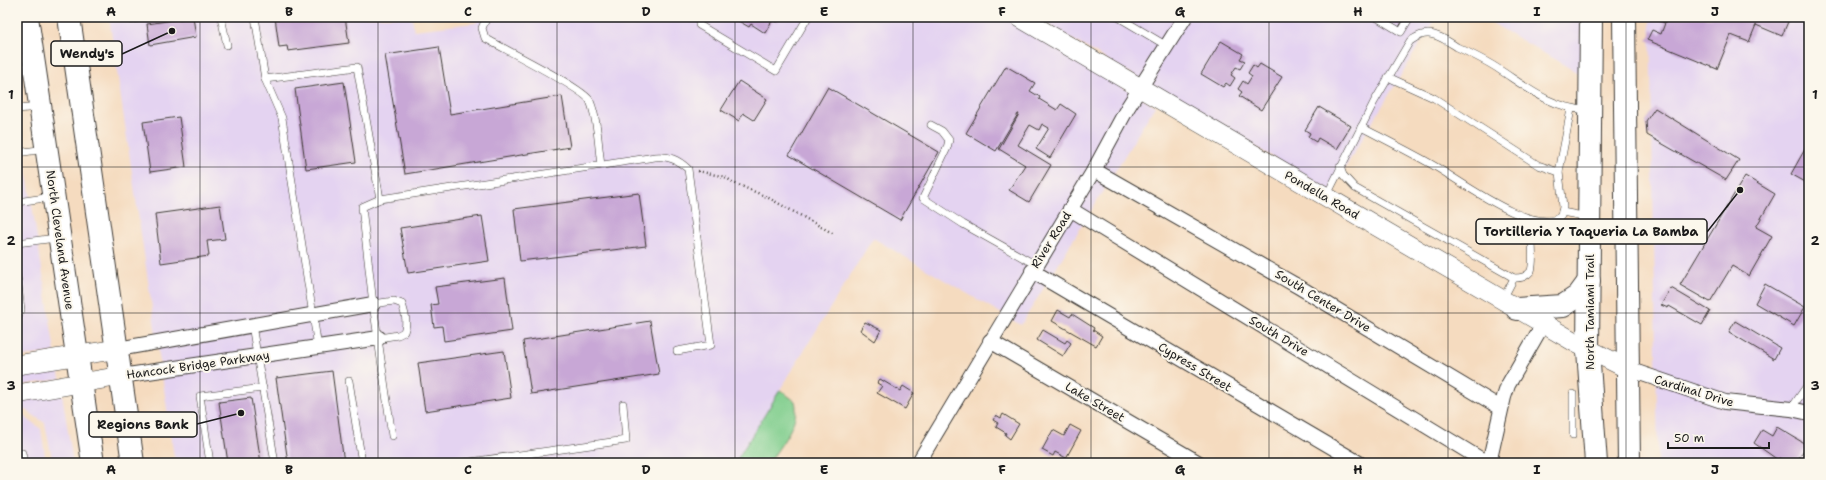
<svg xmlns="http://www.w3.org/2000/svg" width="1826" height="480" font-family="'Shantell Sans',sans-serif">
  <rect width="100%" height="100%" fill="#fbf7ec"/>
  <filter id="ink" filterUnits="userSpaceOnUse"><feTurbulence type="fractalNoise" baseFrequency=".025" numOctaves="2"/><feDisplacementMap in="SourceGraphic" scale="8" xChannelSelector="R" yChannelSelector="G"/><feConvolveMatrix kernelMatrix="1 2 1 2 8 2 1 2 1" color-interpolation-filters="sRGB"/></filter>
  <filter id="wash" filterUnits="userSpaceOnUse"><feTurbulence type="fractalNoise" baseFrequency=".012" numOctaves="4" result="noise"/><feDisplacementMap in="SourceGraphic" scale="16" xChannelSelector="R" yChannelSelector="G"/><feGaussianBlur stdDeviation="0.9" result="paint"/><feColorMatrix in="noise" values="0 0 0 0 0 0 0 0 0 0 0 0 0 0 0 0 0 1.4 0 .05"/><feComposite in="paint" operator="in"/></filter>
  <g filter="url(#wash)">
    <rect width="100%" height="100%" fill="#f5dbbf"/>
    <!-- built -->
    <g fill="#e4d3f1">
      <path d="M109 17H412L414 30 476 23 479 17H1003L1155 106 1021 325 873 238 735 463H175Z"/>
      <path d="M1034 17H1436L1331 191Z"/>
      <path d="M1482 17H1582L1583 76Z"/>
      <path d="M1650 17H1809V463H1658Z"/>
      <path d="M17 110 55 352 17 357Z"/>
      <path d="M58 366 60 379 17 386V373Z"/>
      <path d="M62 394 73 463H53L45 423 26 410 17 409V401Z"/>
      <path d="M22 415 41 429 46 463H17V416Z"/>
    </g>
    <!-- green -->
    <path fill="#7fcd8c" stroke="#4e7454" d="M780 390 795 401C801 422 780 445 769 463H735Z"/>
    <g id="blocks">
      <!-- building -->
      <g fill="#c8a7d6">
        <path d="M193 17 196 37 150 45 147 24Z"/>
        <path d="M275 17H345L349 43 288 51 287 46 279 47Z"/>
        <path d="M736 17H780L777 22 773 19 765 33 751 24 749 27 735 19Z"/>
        <path d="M1383 17H1405L1399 27Z"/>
        <path d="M1650 17 1756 18 1790 17 1782 36 1756 25 1749 42 1731 35 1717 69 1647 40 1652 30 1661 34 1665 23Z"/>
        <path d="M1221 41 1243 54 1240 59 1245 61 1240 69 1236 67 1231 75 1235 78 1230 86 1226 83 1223 87 1201 74Z"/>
        <path d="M439 47 450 114 562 96 570 147 405 174 385 55Z"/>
        <path d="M1260 64 1282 77 1261 110 1239 96 1242 92 1238 89 1243 81 1247 84 1252 76 1248 73 1253 65 1257 68Z"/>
        <path d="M1006 66 1035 83 1030 91 1040 97 1039 99 1057 110 1061 104 1076 114 1050 158 1036 149 1049 128 1042 124 1039 130 1030 125 1018 145 1051 165 1029 202 1009 190 1025 165 999 149 1019 114H1018L996 151 966 133Z"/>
        <path d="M739 81 767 99 754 120 743 113 739 121 721 110Z"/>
        <path d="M344 82 356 162 306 169 295 89Z"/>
        <path d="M828 87 939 152 900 220 789 155Z"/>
        <path d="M1319 107 1351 126 1337 149 1318 138 1316 142 1308 137 1310 133 1305 130Z"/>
        <path d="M1655 108 1739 160 1726 180 1647 135 1646 121Z"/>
        <path d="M179 117 186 167 150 172 143 122Z"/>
        <path d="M1809 142V184L1791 174Z"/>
        <path d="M1745 176 1775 194 1756 227 1772 236 1749 276 1732 266 1710 302 1680 285Z"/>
        <path d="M639 193 646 246 520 261 514 209Z"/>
        <path d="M220 205 225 239 207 241 209 256 161 263 155 214Z"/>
        <path d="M482 216 489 261 408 273 400 228Z"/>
        <path d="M505 278 512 331 444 341 442 326 434 327 431 305 438 304 435 287Z"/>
        <path d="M1765 284 1805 307 1794 326 1755 303Z"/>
        <path d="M1671 288 1710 311 1702 325 1669 306 1668 308 1661 305Z"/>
        <path d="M1058 310 1070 317 1072 314 1094 328 1093 330 1102 336 1096 346 1052 321Z"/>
        <path d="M650 321 659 374 531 394 523 341Z"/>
        <path d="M1735 321 1780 348 1774 359 1729 332Z"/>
        <path d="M865 322 881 330 875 341 860 330Z"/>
        <path d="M1043 330 1065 343 1067 340 1071 343 1063 356 1037 340Z"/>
        <path d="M504 351 511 398 425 411 418 363Z"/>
        <path d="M332 371 344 463H288L276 378Z"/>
        <path d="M880 379 900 391 903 386 914 393 905 409 877 393 882 386 877 383Z"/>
        <path d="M251 398 261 463H228L219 402Z"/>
        <path d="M1003 414 1019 424 1010 439 1005 435 1006 433 996 427 998 423 993 420 996 415 1001 418Z"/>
        <path d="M1070 425 1081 431 1066 458 1055 452 1053 456 1042 450 1053 430 1064 436Z"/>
        <path d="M1777 427 1807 445 1796 463H1788L1779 458 1778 460 1754 443 1762 430 1772 436Z"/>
      </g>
    </g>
  </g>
  <g filter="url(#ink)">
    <use href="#blocks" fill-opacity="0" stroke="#3d3934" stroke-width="1"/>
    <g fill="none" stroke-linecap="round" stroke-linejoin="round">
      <!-- lane casing -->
      <g stroke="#3d3934" stroke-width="8">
        <g id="lane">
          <path d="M221 17 227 45"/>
          <path d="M255 17 265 79 282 118 318 347"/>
          <path d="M487 17 482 28 485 38C502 48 585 89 590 101 598 120 598 145 601 165"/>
          <path d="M699 17V25L776 71 808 17"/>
          <path d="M1118 17 1167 46"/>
          <path d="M1376 17 1401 32 1410 17"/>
          <path d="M132 20 141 17"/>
          <path d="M17 58 31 57"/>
          <path d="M1388 77 1434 98 1538 165 1559 172"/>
          <path d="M265 79 357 67 380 199"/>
          <path d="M17 109 39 107"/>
          <path d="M931 125 942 131 949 140 947 148 923 198 963 224 1036 265"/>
          <path d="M1361 127C1384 139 1408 151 1431 164 1457 178 1534 238 1561 216L1563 207 1559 172 1571 109"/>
          <path d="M17 153 45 149"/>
          <path d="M1340 167 1343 175 1355 188 1514 278C1522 278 1526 277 1531 271 1536 254 1526 234 1540 221"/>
          <path d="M1327 195 1374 102 1410 41C1415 38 1420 34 1427 34 1436 33 1449 42 1457 47 1472 54 1487 61 1500 70 1529 89 1552 108 1587 110"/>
          <path d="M17 202 52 197"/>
          <path d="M1562 212 1588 217"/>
          <path d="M17 243 56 238"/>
          <path d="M17 277 21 310 17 319"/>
          <path d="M1503 299 1514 278"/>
          <path d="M373 304 394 301 402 304C405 314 408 322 404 332L398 335 379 338"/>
          <path d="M252 325 275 463"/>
          <path d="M349 381 362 463"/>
          <path d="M1791 409 1809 383"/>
          <path d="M1573 435V394"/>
          <path d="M392 436 373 304 362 207 380 199 655 157C669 156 677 159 688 169L711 345 677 351"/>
          <path d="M17 454 22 453 24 463"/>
          <path d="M210 463 200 396 263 388"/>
          <path d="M463 463 626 440 623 404"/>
        </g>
      </g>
      <!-- street casing -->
      <g stroke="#3d3934" stroke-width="16">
        <g id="street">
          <path d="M1094 170 1299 287 1501 408"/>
          <path d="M1070 209 1487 463"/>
          <path d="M1032 271 1359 463"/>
          <path d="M990 341 1199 463"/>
          <path d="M118 349 373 304"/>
          <path d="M1628 369 1725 402 1791 409 1809 413"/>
          <path d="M121 376 379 338"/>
          <path d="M918 463 1094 170 1128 107 1185 17"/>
          <path d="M1489 463 1504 397 1508 385 1543 324"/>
        </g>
      </g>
      <!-- secondary casing -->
      <g stroke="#3d3934" stroke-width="20">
        <g id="secondary">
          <path d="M1019 17 1578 344 1628 369"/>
          <path d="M17 365 118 349"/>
          <path d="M17 394 121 376"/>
        </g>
      </g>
      <!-- primary casing -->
      <g stroke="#3d3934" stroke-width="24">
        <g id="primary">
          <path d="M27 17 93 463"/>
          <path d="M69 17 133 463"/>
          <path d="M1591 17 1588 350 1596 463"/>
          <path d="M1624 17 1629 463"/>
          <path d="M1517 309 1563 306 1578 296 1589 281"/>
        </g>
      </g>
      <!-- path -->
      <path stroke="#3d3934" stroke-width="2.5" stroke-dasharray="1 3" stroke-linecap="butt" d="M698 171 725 177 734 183 767 197 834 234"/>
      <!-- lane -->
      <use href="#lane" stroke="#fff" stroke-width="7"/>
      <!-- street -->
      <use href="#street" stroke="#fff" stroke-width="14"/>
      <!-- secondary -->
      <use href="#secondary" stroke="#fff" stroke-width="19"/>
      <!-- primary -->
      <use href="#primary" stroke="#fff" stroke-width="22"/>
    </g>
  </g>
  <!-- grid -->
  <path fill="none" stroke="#1c1c1c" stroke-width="1" stroke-opacity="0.55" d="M200 17V463M378 17V463M557 17V463M735 17V463M913 17V463M1091 17V463M1269 17V463M1448 17V463M1626 17V463M17 167H1809M17 313H1809"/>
  <g text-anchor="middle" stroke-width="4" stroke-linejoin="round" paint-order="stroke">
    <!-- street labels -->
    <g font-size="12" fill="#1c1c1c" stroke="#fbf7ec">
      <text transform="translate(1322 195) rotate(30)" y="4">Pondella Road</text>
      <text transform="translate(60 240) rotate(82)" y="4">North Cleveland Avenue</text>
      <text transform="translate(1051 240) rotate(-58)" y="4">River Road</text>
      <text transform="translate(1323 301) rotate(31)" y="4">South Center Drive</text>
      <text transform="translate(1590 312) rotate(-90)" y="4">North Tamiami Trail</text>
      <text transform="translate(1279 336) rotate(31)" y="4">South Drive</text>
      <text transform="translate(198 365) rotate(-8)" y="4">Hancock Bridge Parkway</text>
      <text transform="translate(1195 367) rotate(31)" y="4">Cypress Street</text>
      <text transform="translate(1694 391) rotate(17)" y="4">Cardinal Drive</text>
      <text transform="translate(1095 402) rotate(30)" y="4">Lake Street</text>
    </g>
  </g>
  <!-- callouts -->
  <path fill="none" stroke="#1c1c1c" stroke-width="1.5" d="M172 31L122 54M1740 190L1707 232M241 413L197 424"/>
  <g fill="#1c1c1c" stroke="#fbf7ec" stroke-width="1.5">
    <circle cx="172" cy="31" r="4"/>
    <circle cx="1740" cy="190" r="4"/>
    <circle cx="241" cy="413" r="4"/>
  </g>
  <g fill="#fbf7ec" stroke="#1c1c1c" stroke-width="1.5">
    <rect x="51" y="41" width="71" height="25" rx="4"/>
    <rect x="1476" y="219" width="231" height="25" rx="4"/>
    <rect x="89" y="412" width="108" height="25" rx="4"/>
  </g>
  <g font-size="13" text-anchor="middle" font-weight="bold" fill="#1c1c1c">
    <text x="87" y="58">Wendy's</text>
    <text x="1591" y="236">Tortilleria Y Taqueria La Bamba</text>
    <text x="143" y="429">Regions Bank</text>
  </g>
  <!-- margin -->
  <rect width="1826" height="480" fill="none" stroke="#fbf7ec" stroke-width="44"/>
  <!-- scale -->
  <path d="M1668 442v6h101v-6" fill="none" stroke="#1c1c1c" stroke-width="2"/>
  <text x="1674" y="442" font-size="12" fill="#1c1c1c" stroke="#fbf7ec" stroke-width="3" paint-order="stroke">50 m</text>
  <rect x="22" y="22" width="1782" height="436" fill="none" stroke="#1c1c1c" stroke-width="1.5"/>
  <g font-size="13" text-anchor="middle" font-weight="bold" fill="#1c1c1c">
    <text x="111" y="16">A</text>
    <text x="289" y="16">B</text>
    <text x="468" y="16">C</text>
    <text x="646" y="16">D</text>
    <text x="824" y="16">E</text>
    <text x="1002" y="16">F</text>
    <text x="1180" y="16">G</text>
    <text x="1358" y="16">H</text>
    <text x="1537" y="16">I</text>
    <text x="1715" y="16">J</text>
    <text x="11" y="99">1</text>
    <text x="1815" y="99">1</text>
    <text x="11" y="245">2</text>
    <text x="1815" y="245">2</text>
    <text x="11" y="390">3</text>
    <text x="1815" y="390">3</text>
    <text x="111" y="474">A</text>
    <text x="289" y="474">B</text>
    <text x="468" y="474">C</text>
    <text x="646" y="474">D</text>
    <text x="824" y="474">E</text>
    <text x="1002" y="474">F</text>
    <text x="1180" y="474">G</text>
    <text x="1358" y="474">H</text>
    <text x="1537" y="474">I</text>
    <text x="1715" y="474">J</text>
  </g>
</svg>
